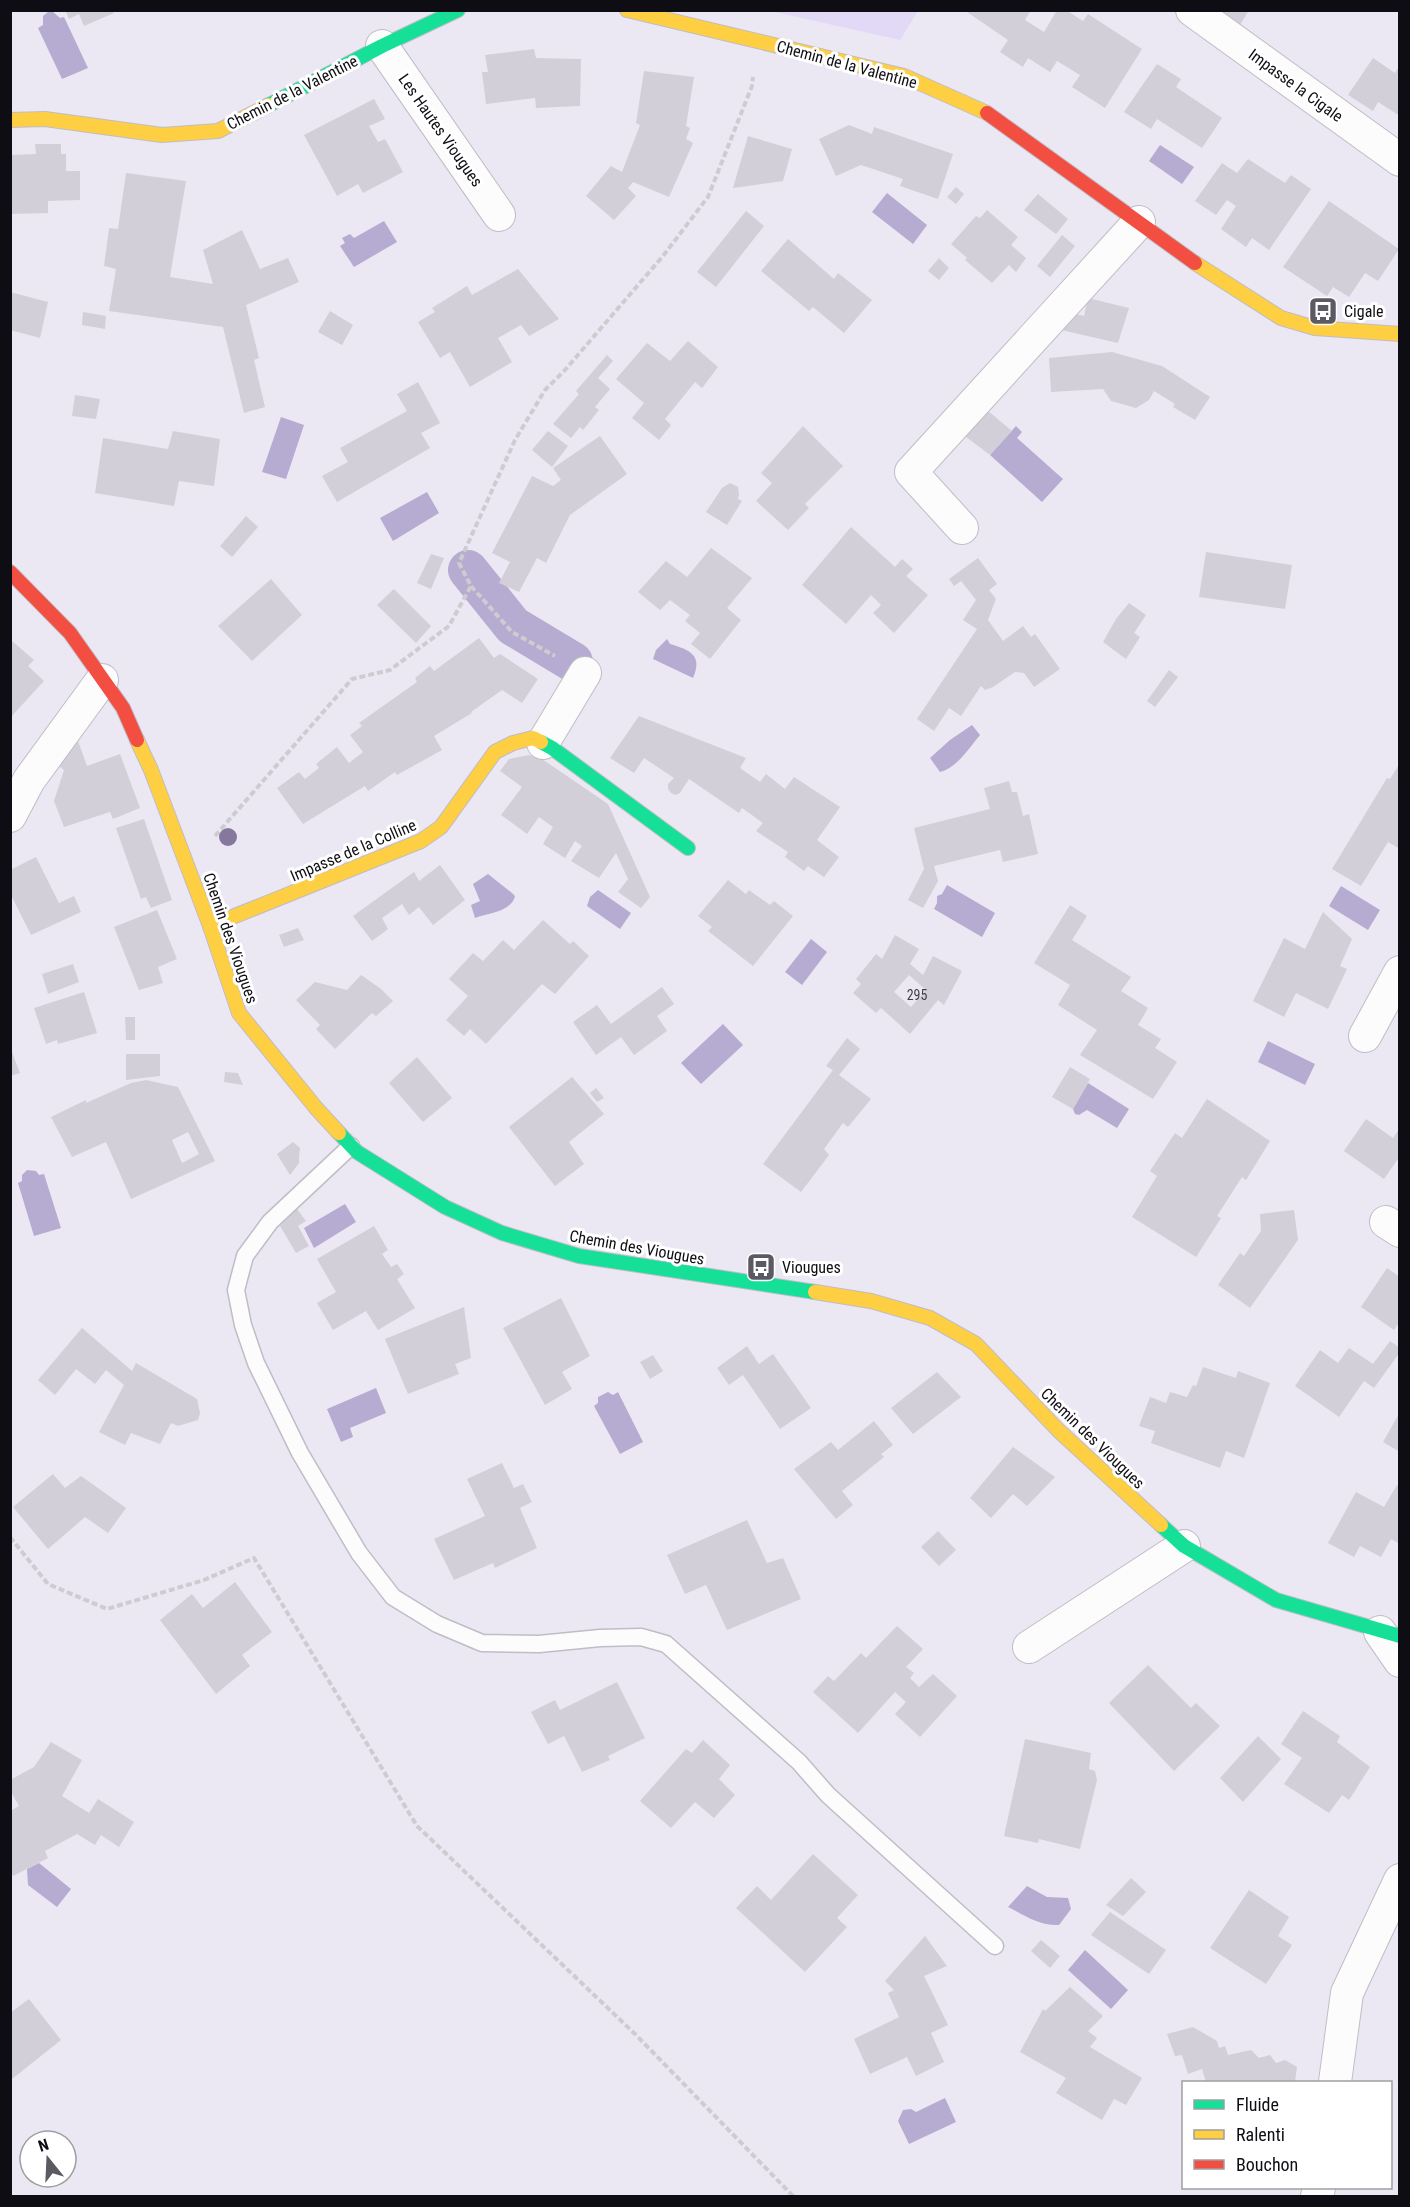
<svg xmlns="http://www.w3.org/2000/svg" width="1410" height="2207" font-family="'Roboto Condensed',sans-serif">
  <rect width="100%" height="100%" fill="#ebe8f4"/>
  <!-- green -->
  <path fill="#e2d9f6" d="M770 11H918L900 40Z"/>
  <!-- water -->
  <g fill="#b6abd0">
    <path d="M48 12H53L60 18 64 17 88 68 62 79 38 28 43 25V16Z"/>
    <path d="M1160 145 1194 167 1182 184 1149 161Z"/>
    <path d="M887 193 927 225 913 244 872 212Z"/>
    <path d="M384 221 397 242 354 267 340 246 345 243 342 238 350 234 354 238Z"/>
    <path d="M281 417 304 425 286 479 262 472Z"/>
    <path d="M1016 426 1022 432 1017 438 1063 479 1042 502 990 455Z"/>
    <path d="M427 492 439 513 393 541 380 518Z"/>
    <path d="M667 639 670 644C690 650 703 655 693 678L653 659 656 650Z"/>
    <path d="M972 725 980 735C969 748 957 768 940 772L930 758 950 740Z"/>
    <path d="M488 874 512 893 515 896C511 912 489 913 475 918L471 905 480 901 473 884Z"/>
    <path d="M947 885 995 913 982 937 934 909 937 903V896L942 894Z"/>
    <path d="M1341 886 1380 910 1368 930 1329 906Z"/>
    <path d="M598 890 631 913 620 929 587 906 590 897Z"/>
    <path d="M811 939 827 952 802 985 785 972Z"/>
    <path d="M723 1024 743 1045 701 1084 681 1063Z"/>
    <path d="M1268 1041 1315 1064 1305 1085 1258 1062Z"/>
    <path d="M1088 1083 1129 1109 1117 1128 1087 1110 1079 1115 1075 1114 1073 1109Z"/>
    <path d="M27 1170 36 1171 39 1175 44 1174 61 1228 34 1236 18 1183 22 1181V1175Z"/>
    <path d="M345 1204 356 1222 314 1248 304 1228Z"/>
    <path d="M376 1388 386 1413 350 1428 353 1437 341 1442 327 1409Z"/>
    <path d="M608 1392 613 1395 618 1392 643 1442 620 1454 594 1406 598 1403V1397Z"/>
    <path d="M39 1863 71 1889 57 1907 28 1885 27 1869Z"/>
    <path d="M1027 1886 1047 1897 1068 1898 1071 1909 1059 1925C1040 1926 1024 1915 1008 1907Z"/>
    <path d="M1085 1950 1128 1990 1111 2009 1068 1970Z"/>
    <path d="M945 2098 956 2122 909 2144 898 2121 903 2110 911 2109 916 2112Z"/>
  </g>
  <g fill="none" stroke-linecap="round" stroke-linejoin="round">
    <!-- canal -->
    <path stroke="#b6abd0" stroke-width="40" d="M468 570 513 626 573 662"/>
  </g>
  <!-- building -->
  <g fill="#d2cfd8" fill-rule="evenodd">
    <path d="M65 10H112L114 13 84 26 79 14 69 19Z"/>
    <path d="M964 10H1031L1025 20 1044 32 1057 10H1066L1083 21 1088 14 1142 49 1105 108 1072 87 1080 75 1057 61 1050 72 1028 58 1023 67 1000 52 1008 40Z"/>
    <path d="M1213 10H1249L1240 25Z"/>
    <path d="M534 49 536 58 581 59 580 106 536 108 535 98 486 104 482 72H488L485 55Z"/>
    <path d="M1373 58 1395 73 1400 65V116L1378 102 1373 111 1348 95Z"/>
    <path d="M1157 64 1181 79 1176 87 1222 118 1202 148 1157 119 1151 129 1124 112Z"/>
    <path d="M644 71 694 77 686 126 690 128 686 139 693 143 669 197 633 182 628 188 636 196 614 220 586 196 611 166 622 172 640 125 636 123Z"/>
    <path d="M374 99 385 119 369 126 378 142 385 139 403 172 363 193 358 184 337 196 304 135Z"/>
    <path d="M849 125 872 134 874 127 953 154 938 199 900 186 903 179 861 165 836 176 819 139Z"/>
    <path d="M748 136 792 149 783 181 733 188Z"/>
    <path d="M35 144H61V154H66V171H80V200L48 201V213L10 214V155L36 154Z"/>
    <path d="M1248 159 1285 183 1291 175 1311 189 1269 250 1252 238 1246 247 1221 229 1236 206 1227 200 1216 215 1195 201 1222 163 1237 173Z"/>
    <path d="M126 173 186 181 170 277 213 284 203 250 242 230 260 269 288 258 299 282 246 305 259 358 254 360 265 407 244 413 223 327 109 311 116 269 104 266 109 228 118 229Z"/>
    <path d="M956 187 964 194 956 204 947 197Z"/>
    <path d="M1038 194 1068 219 1056 234 1024 210Z"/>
    <path d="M1329 201 1399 249 1378 281 1365 273 1349 297 1333 287 1327 296 1283 267Z"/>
    <path d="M987 210 1018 237 1011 245 1026 258 1016 272 1009 265 992 283 965 260 967 258 951 244 976 216 980 218Z"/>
    <path d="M746 211 764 226 716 287 697 272Z"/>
    <path d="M1062 235 1075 246 1050 277 1037 266Z"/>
    <path d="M788 239 834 279 838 273 872 300 844 333 813 307 809 311 761 271Z"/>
    <path d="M939 258 949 268 939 280 928 271Z"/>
    <path d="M518 269 559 319 529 336 521 325 498 338 512 362 470 387 450 352 440 358 418 322 435 312 432 308 467 286 472 295Z"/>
    <path d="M10 292 48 302 40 338 10 330Z"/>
    <path d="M1088 298 1129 308 1118 343 1057 329 1071 313 1084 316Z"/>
    <path d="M330 311 353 325 342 345 318 332Z"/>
    <path d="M83 312 106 316 105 329 82 325Z"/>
    <path d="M688 341 718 367 702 388 695 382 665 419 671 425 659 440 632 418 644 403 616 379 647 343 670 361Z"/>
    <path d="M1112 352 1162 366 1210 397 1195 420 1173 407 1175 404 1154 391 1149 400 1136 408 1111 401 1103 389 1051 392 1049 358Z"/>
    <path d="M607 355 613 361 598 378 610 389 595 407 599 410 583 430 580 427 571 438 553 424 579 394 576 391Z"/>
    <path d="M418 382 440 423 421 433 430 448 337 502 322 476 348 462 340 448 407 411 397 394Z"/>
    <path d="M75 395 100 399 96 419 72 416Z"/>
    <path d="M987 410 1012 431 990 455 965 436Z"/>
    <path d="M803 426 843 466 805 504 809 508 788 530 756 501 772 483 761 473Z"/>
    <path d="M173 431 220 439 214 486 179 481 174 506 95 493 103 438 168 449Z"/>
    <path d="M548 431 568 446 552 467 532 450Z"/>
    <path d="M600 436 627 474 570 515 546 563 537 558 519 592 499 583 510 562 492 553 532 476 553 486 561 480 553 468Z"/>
    <path d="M730 483 738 487 739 495 738 499 742 501 727 525 706 512 722 488Z"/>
    <path d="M246 516 258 527 232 557 220 546Z"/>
    <path d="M851 527 895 567 902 559 913 569 906 576 928 595 894 633 873 613 881 605 871 595 846 624 802 585Z"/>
    <path d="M711 548 752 578 727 608 741 620 710 659 691 644 700 633 685 621 690 615 670 600 660 610 638 592 666 561 687 577Z"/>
    <path d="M1206 552 1292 565 1285 609 1199 597Z"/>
    <path d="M431 554 444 558 431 589 417 583Z"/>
    <path d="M978 558 997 584 989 590 996 599 988 620 1003 641 1023 626 1031 637 1035 634 1060 669 1034 687 1024 673 1015 672 993 687 985 690 981 686 961 716 949 708 934 731 917 719 977 629 963 620 976 600 961 581 954 586 949 579Z"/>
    <path d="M271 579 302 615 252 661 218 626Z"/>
    <path d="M394 589 431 626 416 643 377 605Z"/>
    <path d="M1129 603 1146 615 1134 633 1140 637 1126 659 1103 642 1116 619Z"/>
    <path d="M479 638 494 658 500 654 538 679 522 703 502 690 471 712 472 713 434 736 442 750 397 775 395 772 368 791 365 786 303 824 277 788 299 772 305 779 319 768 316 764 337 747 349 763 363 752 350 735 362 726 359 723 417 682 415 678 430 666 434 671Z"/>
    <path d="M12 641 34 660 28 666 44 681 10 718Z"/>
    <path d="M1169 670 1178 677 1155 707 1147 701Z"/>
    <path d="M639 716 746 758 740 768 760 782 766 774 785 789 794 777 840 807 817 840 839 857 824 877 808 866 804 871 785 857 788 852 756 831 763 823 742 808 739 813 689 779 680 793 675 795 671 793 668 789V784L674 778 644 758 634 773 610 758Z"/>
    <path d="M78 741 87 766 120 754 140 808 113 819 110 812 64 827 54 801 64 770 60 767 69 749Z"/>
    <path d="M529 755 542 759 608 804 650 897 641 908 618 892 628 879 616 853 599 878 571 861 582 846 575 841 565 858 543 844 553 827 539 817 527 834 501 815 522 787 500 771 509 759Z"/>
    <path d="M1400 763V849L1388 842 1361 886 1332 869 1387 778 1390 779Z"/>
    <path d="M1009 781 1012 792H1017L1023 816 1029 814 1038 854 1003 862 1000 850 934 866 938 881 923 908 908 900 924 869 914 828 990 809 984 788Z"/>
    <path d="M144 819 172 900 151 908 146 897 141 899 116 828Z"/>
    <path d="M36 857 59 903 74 896 81 912 31 935 10 893V870Z"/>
    <path d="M440 865 465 900 433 925 419 907 409 915 402 904 382 918 388 929 372 941 353 916 414 872 419 881Z"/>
    <path d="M728 880 746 894 749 890 770 905 774 901 793 916 753 966 708 931 712 927 698 916Z"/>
    <path d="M1070 905 1087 916 1072 940 1131 977 1121 991 1148 1008 1138 1025 1161 1039 1155 1048 1177 1062 1153 1099 1080 1055 1097 1030 1058 1005 1070 985 1034 963Z"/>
    <path d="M157 910 177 959 158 967 163 983 139 990 114 927Z"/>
    <path d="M1323 912 1352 939 1340 966 1347 969 1328 1009 1296 993 1284 1017 1253 1001 1284 938 1305 949Z"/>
    <path d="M543 920 570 944 573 941 589 956 555 994 542 984 486 1044 470 1029 464 1036 446 1020 468 996 449 979 473 953 483 961 503 940 514 950Z"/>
    <path d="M298 928 304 940 284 947 279 935Z"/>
    <path d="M895 935 919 949 910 964 923 975 933 956 962 971 944 1005 938 1000 910 1034 881 1008 876 1013 853 993 861 984 856 979 876 954 882 959ZM909 975 926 990 911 1007 894 992Z"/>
    <path d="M73 964 79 982 48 994 42 974Z"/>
    <path d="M361 975 381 989 393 1001 376 1016 372 1013 335 1049 316 1029 320 1025 296 1000 315 982 347 990Z"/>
    <path d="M662 987 674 1004 657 1016 667 1031 634 1055 621 1037 596 1055 573 1022 597 1005 611 1024Z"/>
    <path d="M84 992 97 1033 58 1044 57 1040 46 1044 34 1008Z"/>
    <path d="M125 1017H135V1040H126Z"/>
    <path d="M847 1038 860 1049 839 1075 871 1099 848 1127 843 1123 824 1149 829 1155 801 1192 763 1164 833 1070 826 1066Z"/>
    <path d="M10 1047 20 1073 10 1076Z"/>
    <path d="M126 1054H160V1076L126 1080Z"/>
    <path d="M417 1057 452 1098 423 1122 389 1083Z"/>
    <path d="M1070 1067 1090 1079 1073 1109 1052 1097Z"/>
    <path d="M225 1072 238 1073 243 1085 224 1082Z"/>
    <path d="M572 1077 604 1114 569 1142 584 1164 555 1186 509 1127Z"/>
    <path d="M146 1080 178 1087 215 1161 131 1199 106 1142 72 1157 51 1117 86 1100V1103L131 1083ZM188 1132 199 1154 182 1163 172 1140Z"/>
    <path d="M596 1088 604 1098 597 1102 590 1093Z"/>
    <path d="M1207 1099 1270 1141 1246 1180 1242 1177 1217 1216 1221 1218 1196 1257 1132 1217 1157 1176 1150 1171 1175 1133 1182 1138Z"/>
    <path d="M1366 1119 1393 1138 1400 1128V1156L1384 1179 1344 1151Z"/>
    <path d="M293 1142 300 1148 299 1158V1163L290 1175 277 1154Z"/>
    <path d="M297 1209 306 1221 298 1226 309 1246 296 1253 280 1226Z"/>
    <path d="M1294 1210 1298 1240 1250 1308 1218 1285 1240 1253 1244 1256 1261 1231 1260 1214Z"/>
    <path d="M374 1226 388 1250 382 1254 391 1267 397 1264 404 1274 397 1279 415 1308 378 1330 366 1311 333 1330 317 1303 336 1292 317 1259Z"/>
    <path d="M1387 1268 1400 1277V1321L1394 1330 1361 1307Z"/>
    <path d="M561 1298 590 1356 562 1372 572 1389 545 1405 503 1328Z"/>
    <path d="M464 1307 471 1358 455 1364 459 1374 408 1394 385 1339Z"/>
    <path d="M82 1328 132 1371 136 1363 197 1399 200 1413 198 1420 178 1426 171 1423 160 1444 131 1433 125 1445 99 1432 124 1385 106 1370 95 1384 76 1369 55 1395 38 1380Z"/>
    <path d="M1390 1341 1400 1348V1352L1374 1388 1364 1381 1339 1417 1295 1386 1320 1350 1338 1363 1349 1348 1373 1364Z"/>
    <path d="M747 1346 759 1364 773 1354 811 1408 780 1429 743 1375 729 1385 717 1368Z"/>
    <path d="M653 1355 663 1371 650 1379 640 1362Z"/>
    <path d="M1203 1367 1236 1378 1238 1371 1270 1383 1244 1458 1226 1451 1220 1468 1151 1443 1155 1431 1139 1426 1150 1397 1166 1403 1170 1392 1187 1397 1193 1385 1196 1386Z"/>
    <path d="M937 1372 961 1397 913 1434 891 1408Z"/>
    <path d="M1400 1412V1452L1383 1442Z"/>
    <path d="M874 1421 893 1445 881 1454 884 1457 842 1491 853 1505 836 1519 794 1469 831 1442 838 1450Z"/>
    <path d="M1013 1447 1055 1477 1027 1506 1013 1494 991 1518 970 1498Z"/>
    <path d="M502 1463 514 1488 523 1484 532 1502 520 1508 537 1548 495 1568 493 1563 454 1580 434 1539 485 1516 467 1479Z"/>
    <path d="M53 1474 65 1488 81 1476 126 1508 108 1533 85 1517 48 1549 13 1507Z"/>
    <path d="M1397 1485 1400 1486V1544L1391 1539 1381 1557 1360 1546 1354 1557 1328 1543 1356 1492 1384 1507Z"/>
    <path d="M747 1520 767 1563 783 1558 801 1599 727 1630 706 1585 685 1594 667 1555Z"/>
    <path d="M938 1531 956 1550 939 1566 921 1547Z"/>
    <path d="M235 1582 272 1632 242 1655 250 1666 216 1694 160 1620 192 1594 203 1608Z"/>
    <path d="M897 1626 923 1649 906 1667 914 1673 910 1678 919 1687 933 1674 957 1696 920 1737 895 1714 906 1702 895 1692 858 1733 813 1692 828 1676 834 1681 861 1653 866 1658Z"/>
    <path d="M1148 1665 1191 1708 1196 1703 1220 1726 1174 1771 1109 1703Z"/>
    <path d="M617 1682 645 1738 608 1756 610 1760 582 1772 564 1736 548 1744 531 1712 555 1700 560 1710Z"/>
    <path d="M1303 1711 1340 1736 1337 1742 1370 1767 1349 1800 1342 1795 1329 1813 1284 1784 1302 1758 1281 1744Z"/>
    <path d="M1258 1736 1281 1759 1243 1802 1220 1778Z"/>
    <path d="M1025 1739 1091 1753 1089 1769 1095 1771 1097 1780 1080 1849 1039 1839 1038 1843 1004 1836Z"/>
    <path d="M703 1740 730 1765 719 1779 735 1795 714 1818 695 1802 671 1828 640 1801 686 1749 692 1753Z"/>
    <path d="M51 1742 82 1760 62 1796 89 1813 98 1799 134 1822 119 1847 101 1835 95 1845 77 1834 45 1851 48 1858 13 1876 10 1871V1811L19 1806 10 1790V1780L34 1767Z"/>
    <path d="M813 1854 858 1895 837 1918 847 1927 805 1972 736 1908 757 1886 771 1900Z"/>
    <path d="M1131 1878 1146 1892 1123 1916 1106 1905Z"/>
    <path d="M1249 1890 1289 1917 1278 1936 1292 1945 1266 1984 1210 1948Z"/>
    <path d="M1110 1912 1166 1950 1149 1974 1091 1935Z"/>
    <path d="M925 1936 947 1966 924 1976 948 2025 931 2033 944 2062 916 2076 907 2057 870 2074 854 2039 899 2017 888 1993 894 1990 885 1981Z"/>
    <path d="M1041 1940 1060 1956 1050 1968 1031 1951Z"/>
    <path d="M1070 1987 1103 2016 1088 2031 1097 2038 1090 2047 1142 2078 1126 2105 1114 2099 1102 2120 1056 2093 1066 2078 1020 2052 1043 2009 1045 2011Z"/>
    <path d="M29 1999 61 2040 12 2079 10 2013Z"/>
    <path d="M1193 2027 1217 2041 1219 2048 1225 2046 1228 2055 1251 2050 1259 2058 1270 2055 1276 2063 1285 2060 1297 2067 1295 2082H1206L1202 2069 1188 2074 1182 2055 1175 2056 1167 2034Z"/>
  </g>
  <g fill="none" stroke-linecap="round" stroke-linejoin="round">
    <!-- lane casing -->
    <g stroke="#bfbdc6" stroke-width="19">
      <path id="lane" d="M351 1146 270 1222 245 1256 236 1290 243 1325 256 1363 300 1453 359 1553 393 1597 437 1624 482 1643 539 1644 600 1638 641 1637 666 1644 799 1762 828 1795 995 1946"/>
    </g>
    <!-- street casing -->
    <g stroke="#bfbdc6" stroke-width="34">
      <g id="street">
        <path d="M1192 10 1400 160"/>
        <path d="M382 46 499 215"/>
        <path d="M962 528 911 472 1139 222"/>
        <path d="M543 743 585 673"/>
        <path d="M10 816 29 780 102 680"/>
        <path d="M1365 1036 1400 972"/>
        <path d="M1386 1222 1400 1231"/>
        <path d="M1380 1632 1400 1661"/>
        <path d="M1029 1647 1184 1546"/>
        <path d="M1335 2082 1347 1993 1400 1880"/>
        <path d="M1317 2196 1319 2188"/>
      </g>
    </g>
    <!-- fast casing -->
    <g stroke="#bfbdc6" stroke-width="16">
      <g id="fast">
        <path d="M269 105 382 46 458 10"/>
        <path d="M541 742 552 748 688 848"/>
        <path d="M339 1133 357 1152 445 1207 502 1233 579 1256 815 1292"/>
        <path d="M1161 1525 1184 1546 1276 1600 1400 1636"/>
      </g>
    </g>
    <!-- slow casing -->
    <g stroke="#bfbdc6" stroke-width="16">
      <g id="slow">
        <path d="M627 10 904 76 987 113"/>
        <path d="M10 120 45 119 162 135 218 131 269 105"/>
        <path d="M1195 263 1281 318 1315 328 1400 334"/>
        <path d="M137 740 151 770 210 926 239 1013 316 1108 339 1133"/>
        <path d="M210 926 421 841 441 827 495 752 513 743 533 738 541 742"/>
        <path d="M815 1292 871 1301 930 1318 976 1344 1059 1431 1161 1525"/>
      </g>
    </g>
    <!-- jam casing -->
    <g stroke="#bfbdc6" stroke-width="16">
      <g id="jam">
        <path d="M987 113 1195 263"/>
        <path d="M10 572 70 633 123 708 137 740"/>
      </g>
    </g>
    <!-- path -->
    <g stroke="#cdccd0" stroke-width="4" stroke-dasharray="6 3" stroke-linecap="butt">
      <path d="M471 586 512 632 555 656"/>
      <path d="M215 836 352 679 390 670 449 626 471 586 459 563 515 440 545 390 565 370 663 256 708 197 752 86 753 77"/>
      <path d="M10 1537 48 1584 107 1609 204 1580 254 1558 417 1826 635 2034 793 2196"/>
    </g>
    <!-- lane -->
    <use href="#lane" stroke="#fcfcfd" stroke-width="16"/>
    <!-- street -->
    <use href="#street" stroke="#fcfcfd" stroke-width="32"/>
    <!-- fast -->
    <use href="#fast" stroke="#16e098" stroke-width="14"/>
    <!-- slow -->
    <use href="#slow" stroke="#ffcf43" stroke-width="14"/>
    <!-- jam -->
    <use href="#jam" stroke="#f24e42" stroke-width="14"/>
  </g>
  <!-- trees -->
  <circle fill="#86789d" cx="228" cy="837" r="9"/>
  <!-- icons -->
  <defs>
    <g id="bus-square" transform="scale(1.5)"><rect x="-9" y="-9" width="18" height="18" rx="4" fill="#5b5a62" stroke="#fff"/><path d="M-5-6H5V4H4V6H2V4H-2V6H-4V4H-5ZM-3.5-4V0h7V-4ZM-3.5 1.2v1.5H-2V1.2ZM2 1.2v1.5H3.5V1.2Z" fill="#fff"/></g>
  </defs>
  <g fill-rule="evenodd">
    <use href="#bus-square" x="1323" y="311"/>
    <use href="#bus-square" x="761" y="1267"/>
  </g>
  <g text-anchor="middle" stroke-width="6" stroke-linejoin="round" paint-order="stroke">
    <!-- number labels -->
    <g font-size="14" fill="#403e45">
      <text x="917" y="1000">295</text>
    </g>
    <!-- street labels -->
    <g font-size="16" fill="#0e0d13" stroke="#fff">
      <text transform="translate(847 64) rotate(15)" y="6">Chemin de la Valentine</text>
      <text transform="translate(1296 85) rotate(36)" y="6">Impasse la Cigale</text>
      <text transform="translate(292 92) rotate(-27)" y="6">Chemin de la Valentine</text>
      <text transform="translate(441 130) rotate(55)" y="6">Les Hautes Viougues</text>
      <text transform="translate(353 850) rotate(-23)" y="6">Impasse de la Colline</text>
      <text transform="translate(231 938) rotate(71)" y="6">Chemin des Viougues</text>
      <text transform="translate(637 1247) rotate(10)" y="6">Chemin des Viougues</text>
      <text transform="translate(1093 1438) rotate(44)" y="6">Chemin des Viougues</text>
    </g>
    <!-- poi labels -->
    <g font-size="16" fill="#0e0d13" stroke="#fff" text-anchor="start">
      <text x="1344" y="317">Cigale</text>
      <text x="782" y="1273">Viougues</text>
    </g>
  </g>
  <!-- border -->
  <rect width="1410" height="2207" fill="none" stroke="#0e0d13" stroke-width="24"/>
  <!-- legend -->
  <rect x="1182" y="2081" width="210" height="108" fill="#ffffff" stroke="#9f9ea1" stroke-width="1.5"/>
  <rect x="1194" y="2100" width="30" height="9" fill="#16e098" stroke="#9f9ea1" stroke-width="1.5"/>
  <text x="1236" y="2111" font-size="18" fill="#0e0d13">Fluide</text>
  <rect x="1194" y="2130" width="30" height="9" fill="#ffcf43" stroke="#9f9ea1" stroke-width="1.5"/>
  <text x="1236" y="2141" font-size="18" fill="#0e0d13">Ralenti</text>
  <rect x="1194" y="2160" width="30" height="9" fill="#f24e42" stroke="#9f9ea1" stroke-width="1.5"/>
  <text x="1236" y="2171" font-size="18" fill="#0e0d13">Bouchon</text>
  <!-- north arrow -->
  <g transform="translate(48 2159) rotate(342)"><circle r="28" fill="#ffffff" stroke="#9f9ea1" stroke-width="1.5"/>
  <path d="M0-4.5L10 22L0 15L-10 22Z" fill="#5b5a62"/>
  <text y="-9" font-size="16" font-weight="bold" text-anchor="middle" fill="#0e0d13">N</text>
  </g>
</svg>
